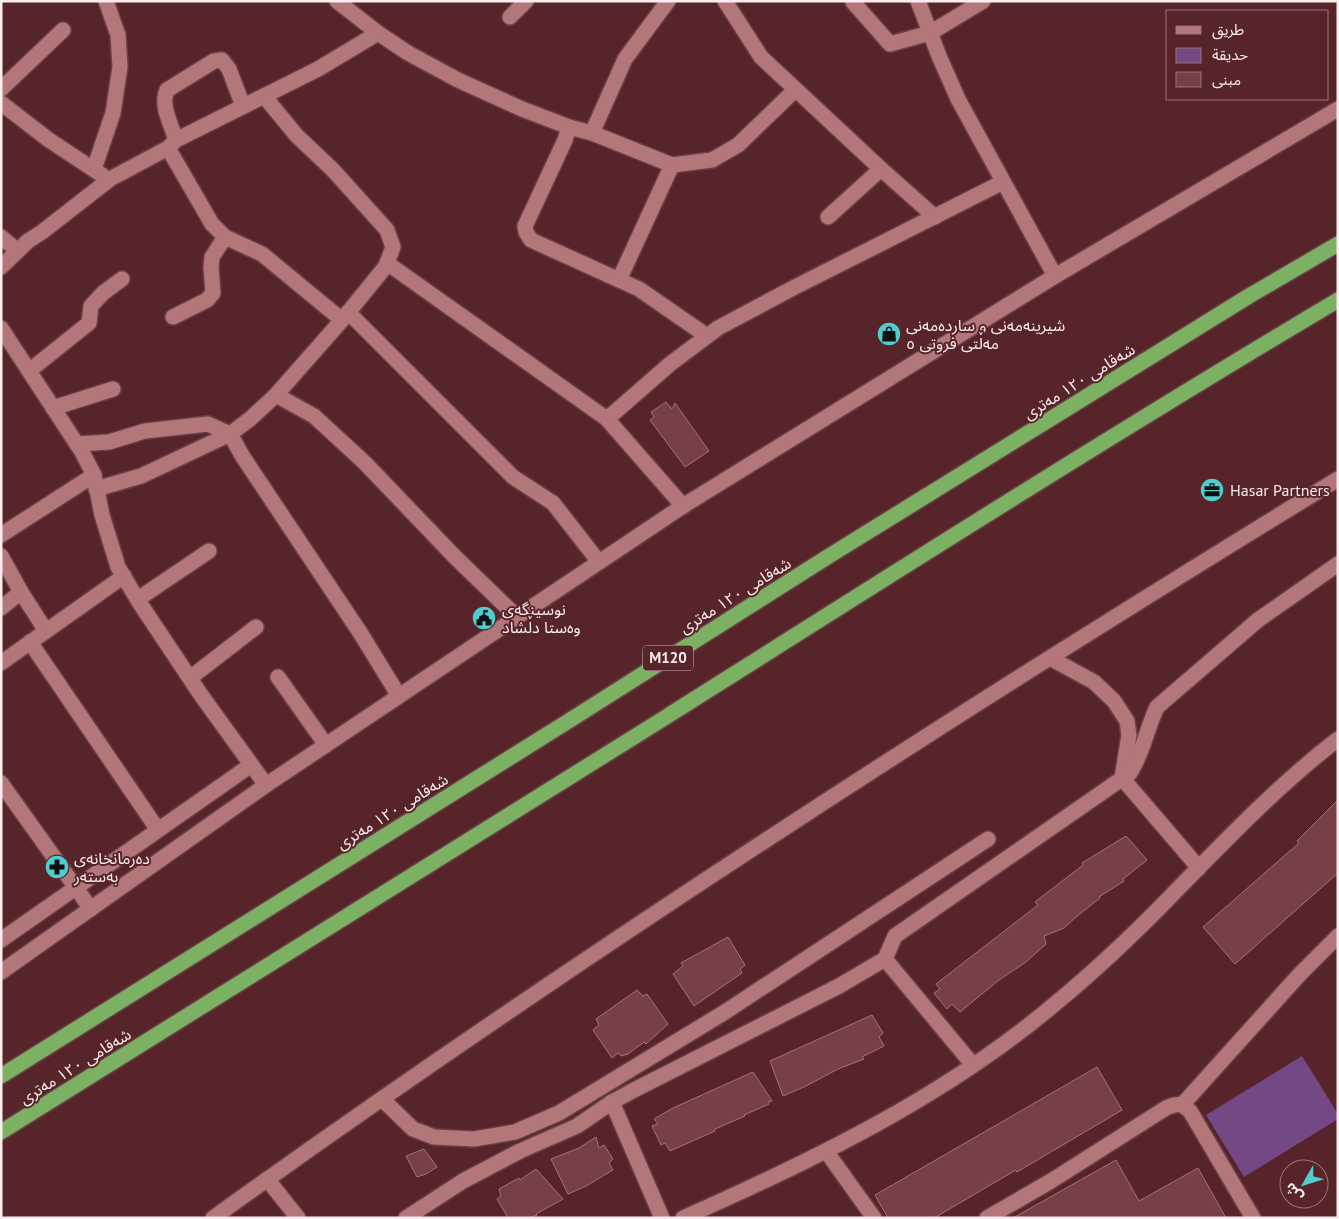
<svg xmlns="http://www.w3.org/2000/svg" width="1339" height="1219" font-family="'PT Sans','Noto Sans Arabic',sans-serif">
  <rect width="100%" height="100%" fill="#572429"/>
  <!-- green -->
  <path fill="#744785" d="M1302 1056 1338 1114V1119L1244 1177 1206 1115Z"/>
  <!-- building -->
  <g fill="#764044" stroke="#ab7073">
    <path d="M666 402 672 409 675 403 709 451 685 467 650 420 654 417 651 412Z"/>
    <path d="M1338 800V873L1235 964 1203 927 1299 843 1297 841Z"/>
    <path d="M1126 836 1147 860 1123 879 1124 881 1099 897 1100 898 1076 917 1064 928 1044 936 1046 944 1026 962 999 980 960 1012 952 1004 947 1009 934 993 940 989 936 984 1038 905 1035 902 1083 865 1082 863Z"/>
    <path d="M728 937 745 965 740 969 742 973 694 1006 673 974 683 966 681 963Z"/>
    <path d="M637 990 643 996 647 994 668 1024 646 1044 644 1042 628 1054 621 1056 618 1053 612 1058 593 1030 599 1025 596 1019Z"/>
    <path d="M872 1015 883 1033 879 1037 884 1046 862 1057 864 1059 838 1069 806 1086 783 1096 770 1061Z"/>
    <path d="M1097 1067 1122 1110 1017 1172 1016 1170 934 1218H888L875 1195Z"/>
    <path d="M753 1072 772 1101 768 1102 769 1104 744 1115 745 1116 715 1129V1131L670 1151 665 1143 661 1145 652 1126 658 1124 654 1119 673 1108Z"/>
    <path d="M596 1137 599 1148 604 1145 613 1159 609 1163 613 1170 586 1186 568 1194 551 1159 579 1148Z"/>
    <path d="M424 1149 437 1167 426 1174 417 1177 406 1156Z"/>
    <path d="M1116 1160 1139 1201 1198 1168 1226 1218H1013Z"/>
    <path d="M536 1169 563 1199 536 1214 537 1215 529 1218H508L497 1199 501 1196 499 1189 519 1178 520 1180Z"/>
  </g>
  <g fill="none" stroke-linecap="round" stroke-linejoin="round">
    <!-- minor casing -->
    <g stroke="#684046" stroke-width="18">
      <g id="minor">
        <path d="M337 1 378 33 408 53 458 80 522 109 569 127 592 133 672 165 712 160 738 145 795 90"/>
        <path d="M725 1 761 57 881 169 935 217"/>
        <path d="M918 1 939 56 958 99 1055 276"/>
        <path d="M853 2 890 44 930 33 983 1"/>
        <path d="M510 17 526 1"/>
        <path d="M1 89 63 30"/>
        <path d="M1 103 49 140 102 175"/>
        <path d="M569 127 565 140 525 226 526 232 531 240 639 289 707 336"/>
        <path d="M592 133 625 59 668 1"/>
        <path d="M176 140C171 124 160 105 167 90L214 61 222 60 229 69 243 106"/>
        <path d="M168 148 212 224 225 237 262 254 342 320"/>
        <path d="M94 169 113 113 120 67 118 35 106 1"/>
        <path d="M828 217 881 169"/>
        <path d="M1 237 18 251"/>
        <path d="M387 263 607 419 683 506"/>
        <path d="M1 267 28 241 42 232 110 179 168 148 176 140 318 69 378 33"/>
        <path d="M619 280 672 165"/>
        <path d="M348 312 513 477 553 503 599 562"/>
        <path d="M173 317 207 300 213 293 211 267 212 257 225 237"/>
        <path d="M1 328 82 452 94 475 102 515 118 567 139 602 201 695 266 785"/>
        <path d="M29 371 89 323 91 306 103 293 122 279"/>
        <path d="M276 395 314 416 365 463 454 556 517 617"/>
        <path d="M53 408 113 389"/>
        <path d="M607 419 670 364 718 328 795 287 1003 182"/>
        <path d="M77 444 109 442 145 431 208 424 230 434 243 457 361 634 399 696"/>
        <path d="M96 489 141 476 230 434 250 419 276 395 342 320 386 266 393 247 387 230 333 170 297 136 264 96"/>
        <path d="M1 535 94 475"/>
        <path d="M1 556 21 592 46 631"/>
        <path d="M138 599 209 551"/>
        <path d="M1 608 21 592"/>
        <path d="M30 642 158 830"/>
        <path d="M1050 658 1094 682 1114 701 1127 721 1129 735 1122 778 1199 868"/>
        <path d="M1 663 124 576"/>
        <path d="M278 677 326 745"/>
        <path d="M190 678 256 627"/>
        <path d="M1 783 91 909"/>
        <path d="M1 940 251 765"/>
        <path d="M1 972 266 785 683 506 1055 276 1338 109"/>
        <path d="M973 1065 885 959 895 936 1130 773C1144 751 1146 730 1157 707L1258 620 1338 564"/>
        <path d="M382 1099 413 1129 434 1137 474 1139 515 1132 559 1113 725 1012 988 839"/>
        <path d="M612 1102 662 1218"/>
        <path d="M1182 1105 1300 974 1338 936"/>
        <path d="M826 1151 874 1218"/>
        <path d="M267 1179 298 1218"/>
        <path d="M213 1218C578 956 955 713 1338 479"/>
        <path d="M406 1218 463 1181 520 1151 577 1126 612 1102 634 1090 839 986 885 959"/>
        <path d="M683 1218C814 1160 946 1096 1056 1003 1096 970 1134 934 1170 897 1224 842 1277 786 1338 739"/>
        <path d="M987 1218 1051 1181 1166 1108C1178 1103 1180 1103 1190 1111L1253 1218"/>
      </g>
    </g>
    <!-- highway casing -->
    <g stroke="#684046" stroke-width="18">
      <g id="highway">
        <path d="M1 1076 567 722 829 556 1249 296 1338 244"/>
        <path d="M1 1132C223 994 445 856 666 717 889 576 1111 435 1338 300"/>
      </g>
    </g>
    <!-- minor -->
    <use href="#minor" stroke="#b3777a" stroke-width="15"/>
    <!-- highway -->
    <use href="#highway" stroke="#7cb063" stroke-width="15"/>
  </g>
  <!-- icons -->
  <defs>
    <g id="shop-disc" transform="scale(1.25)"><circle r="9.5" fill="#52cdce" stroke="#572429"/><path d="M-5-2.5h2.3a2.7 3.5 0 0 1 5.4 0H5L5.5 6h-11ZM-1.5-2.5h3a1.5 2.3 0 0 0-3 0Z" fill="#111"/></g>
    <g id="office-disc" transform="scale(1.25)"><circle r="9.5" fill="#52cdce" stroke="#572429"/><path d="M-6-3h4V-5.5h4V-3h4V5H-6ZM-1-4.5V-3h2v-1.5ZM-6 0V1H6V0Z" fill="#111"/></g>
    <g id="civic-disc" transform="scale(1.25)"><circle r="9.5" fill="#52cdce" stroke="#572429"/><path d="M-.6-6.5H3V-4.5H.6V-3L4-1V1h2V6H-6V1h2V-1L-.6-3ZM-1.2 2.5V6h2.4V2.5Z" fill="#111"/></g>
    <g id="pharmacy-disc" transform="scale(1.25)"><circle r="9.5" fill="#52cdce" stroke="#572429"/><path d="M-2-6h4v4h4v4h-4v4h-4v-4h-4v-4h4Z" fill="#111"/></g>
  </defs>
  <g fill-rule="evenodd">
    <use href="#shop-disc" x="889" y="334"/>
    <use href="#office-disc" x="1212" y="490"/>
    <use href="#civic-disc" x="484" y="618"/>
    <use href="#pharmacy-disc" x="57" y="867"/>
  </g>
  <g text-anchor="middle" stroke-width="4" stroke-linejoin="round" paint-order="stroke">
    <!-- shield labels -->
    <rect fill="#572429" stroke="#cab1b2" stroke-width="1" x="643" y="645.5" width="50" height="25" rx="4"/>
    <g font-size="15" font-weight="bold" fill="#fbeded">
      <text x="668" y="663">M120</text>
    </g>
    <!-- poi labels -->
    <g font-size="16" fill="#fbeded" stroke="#572429" text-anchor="start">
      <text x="906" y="331">شیرینەمەنی و ساردەمەنی<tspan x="906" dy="18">مەڵتی فروتی ٥</tspan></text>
      <text x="1230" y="496">Hasar Partners</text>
      <text x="502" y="615">نوسینگەی<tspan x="502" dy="18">وەستا دڵشاد</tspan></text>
      <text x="74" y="864">دەرمانخانەی<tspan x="74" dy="18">بەستەر</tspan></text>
    </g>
    <!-- street labels -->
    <g font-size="16" fill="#fbeded" stroke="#572429">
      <text transform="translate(1079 381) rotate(-32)" y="6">شەقامی ١٢٠ مەتری</text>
      <text transform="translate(735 595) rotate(-32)" y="6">شەقامی ١٢٠ مەتری</text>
      <text transform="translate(392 811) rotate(-32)" y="6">شەقامی ١٢٠ مەتری</text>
      <text transform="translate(75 1066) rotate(-32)" y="6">شەقامی ١٢٠ مەتری</text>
    </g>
  </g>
  <!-- border -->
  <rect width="1339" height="1219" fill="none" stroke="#fbeded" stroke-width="5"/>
  <!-- legend -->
  <rect x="1166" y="10" width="162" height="90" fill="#572429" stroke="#997477"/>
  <rect x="1176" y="26" width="25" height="8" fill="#b3777a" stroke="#997477"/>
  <text x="1212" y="35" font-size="15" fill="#fbeded">طريق</text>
  <rect x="1176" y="48" width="25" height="15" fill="#744785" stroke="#997477"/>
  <text x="1212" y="60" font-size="15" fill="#fbeded">حديقة</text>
  <rect x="1176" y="72" width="25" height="15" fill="#764044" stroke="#997477"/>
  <text x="1212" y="85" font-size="15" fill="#fbeded">مبنى</text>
  <!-- north arrow -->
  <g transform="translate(1304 1184) rotate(231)"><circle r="24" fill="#572429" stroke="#997477"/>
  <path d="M0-4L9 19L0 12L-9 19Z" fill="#52cdce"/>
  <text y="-8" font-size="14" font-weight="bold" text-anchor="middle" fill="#fbeded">ش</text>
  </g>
</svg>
